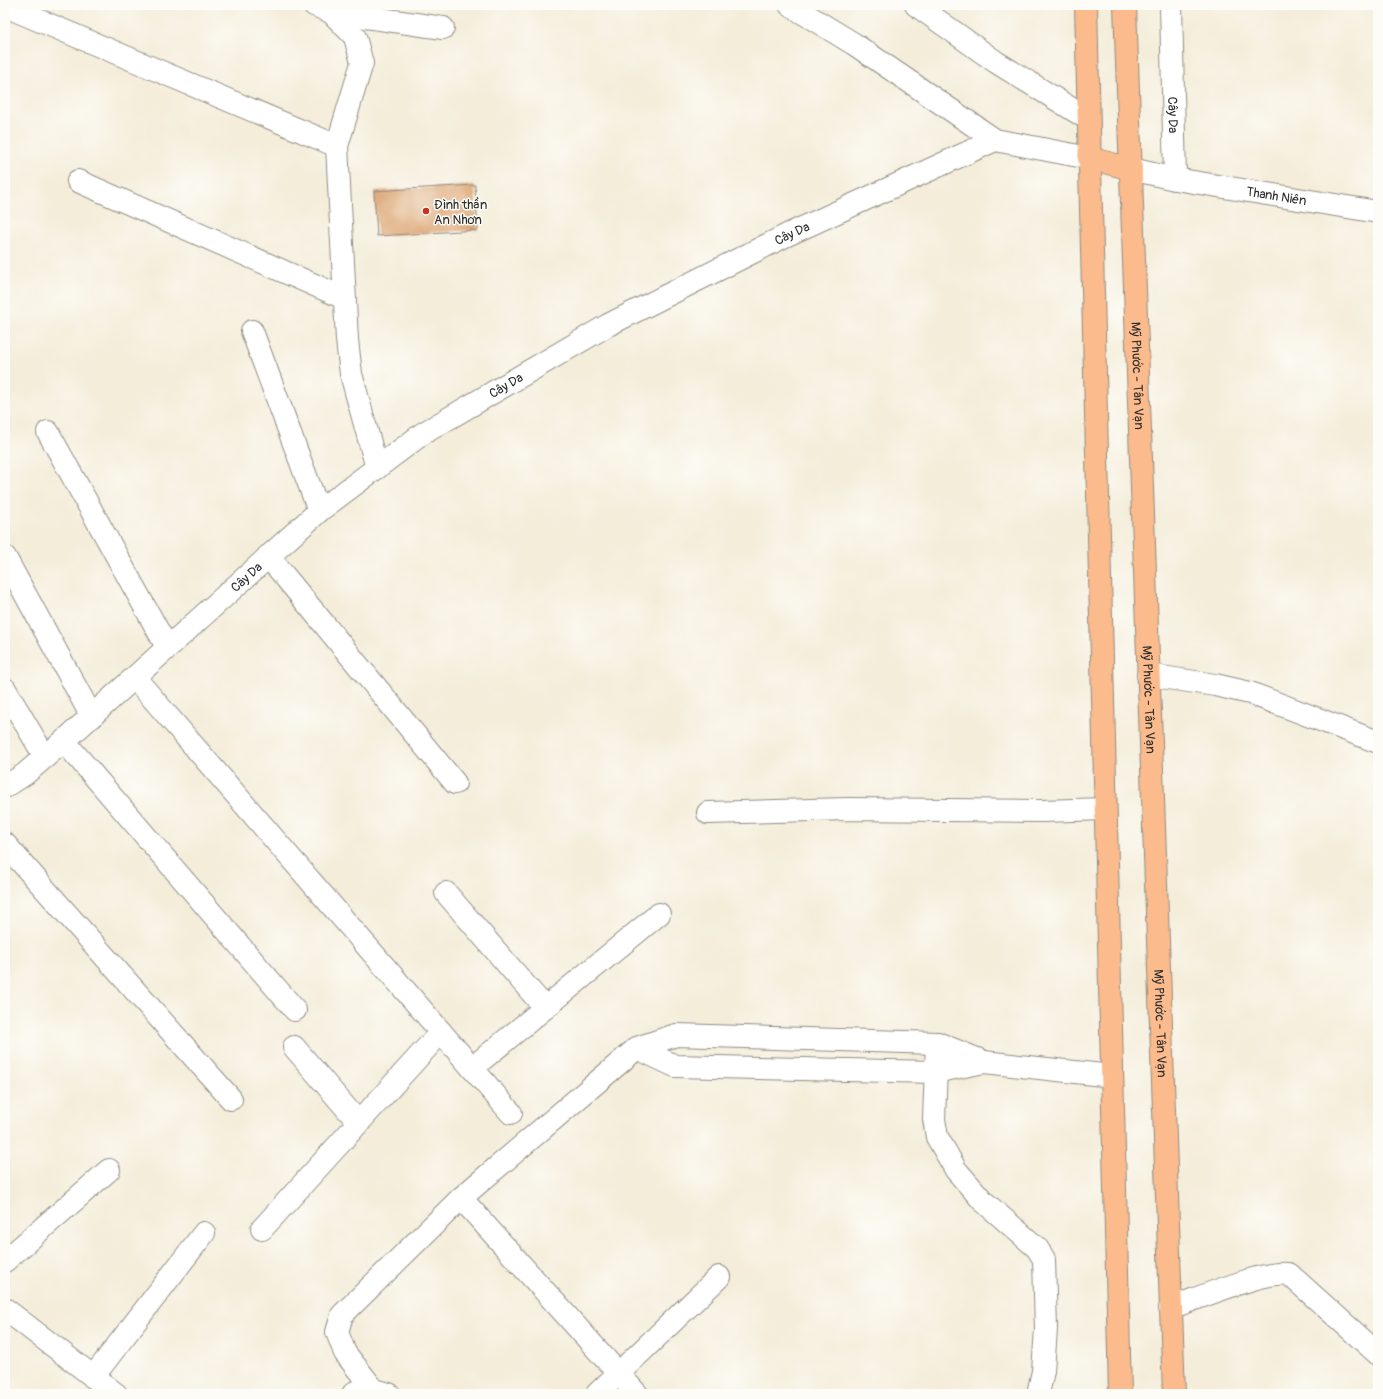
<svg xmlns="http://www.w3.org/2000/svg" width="1383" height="1399" font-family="Pangolin,sans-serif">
  <rect width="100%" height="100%" fill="#fdfcf7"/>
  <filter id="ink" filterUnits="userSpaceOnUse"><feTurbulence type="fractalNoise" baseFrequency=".025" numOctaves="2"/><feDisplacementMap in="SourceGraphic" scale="8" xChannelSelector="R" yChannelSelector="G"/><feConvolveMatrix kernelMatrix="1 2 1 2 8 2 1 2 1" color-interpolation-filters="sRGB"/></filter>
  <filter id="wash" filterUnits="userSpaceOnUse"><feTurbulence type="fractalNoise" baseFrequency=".012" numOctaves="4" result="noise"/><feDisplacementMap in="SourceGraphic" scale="16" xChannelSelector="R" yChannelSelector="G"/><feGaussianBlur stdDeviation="0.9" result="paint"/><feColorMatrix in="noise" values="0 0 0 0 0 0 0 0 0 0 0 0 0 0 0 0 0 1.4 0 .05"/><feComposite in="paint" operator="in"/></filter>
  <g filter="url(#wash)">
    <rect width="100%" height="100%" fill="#f4edda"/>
    <g id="blocks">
      <!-- building -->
      <path fill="#d7975d" d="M475 185 478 230 377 236 374 191Z"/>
    </g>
  </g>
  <g filter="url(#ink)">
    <use href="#blocks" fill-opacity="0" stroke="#908c82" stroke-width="1"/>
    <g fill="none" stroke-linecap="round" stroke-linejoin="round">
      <!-- minor casing -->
      <g stroke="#908c82" stroke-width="24">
        <g id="minor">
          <path d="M314 5 331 12 355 37 362 63 337 146 347 340 351 374 377 468"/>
          <path d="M790 5 854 44 995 140"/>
          <path d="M916 5 996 62 1088 119"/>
          <path id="s1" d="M1171 5 1175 179"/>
          <path d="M5 6 337 146"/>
          <path d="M331 12 443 28"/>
          <path id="s2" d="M1131 169 1175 179 1378 212"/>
          <path d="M78 181 344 298"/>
          <path d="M252 331 319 511"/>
          <path d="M48 432 167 647"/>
          <path d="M268 556 455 783"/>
          <path d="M5 557 92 717"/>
          <path d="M1148 675 1215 685 1250 693 1378 742"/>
          <path d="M135 678 511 1113"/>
          <path d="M5 689 45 757"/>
          <path d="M64 741 295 1010"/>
          <path id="s3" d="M5 787 25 774 64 741 319 511 422 434 608 325 787 235 995 140 1089 158"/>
          <path d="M708 813 848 809 1042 811 1105 809"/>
          <path d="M5 844 231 1099"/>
          <path d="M446 893 545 1008"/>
          <path d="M937 1043 934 1119 937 1137 956 1170 983 1201 1037 1248 1044 1259 1046 1329 1043 1371 1038 1394"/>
          <path d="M294 1047 359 1123"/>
          <path d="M637 1048 675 1066 935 1072 984 1062"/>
          <path d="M472 1068 659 914"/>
          <path d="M461 1198 637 1394"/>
          <path d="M262 1229 441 1032"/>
          <path d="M5 1261 109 1170"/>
          <path d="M1170 1308C1197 1299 1264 1270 1289 1274L1378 1354"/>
          <path d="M5 1309 116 1394"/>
          <path d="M93 1377 204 1233"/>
          <path d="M374 1390 345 1353 337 1332 342 1315 461 1198 637 1048 676 1035 937 1043 984 1062 1112 1076"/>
          <path d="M353 1394C362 1385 378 1391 389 1394"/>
          <path d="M597 1394 719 1277"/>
        </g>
      </g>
      <!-- major casing -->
      <g stroke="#908c82" stroke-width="24">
        <g id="major">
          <path d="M1086 5 1120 1394"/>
          <path id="s4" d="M1125 5 1174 1394"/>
          <path d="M1089 158 1131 169"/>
        </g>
      </g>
      <!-- minor -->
      <use href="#minor" stroke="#fff" stroke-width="22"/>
      <!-- major -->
      <use href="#major" stroke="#fbbb8c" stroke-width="22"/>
    </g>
  </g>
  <!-- markers -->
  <circle fill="#c8321e" stroke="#fdfcf7" stroke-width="1.5" cx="426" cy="211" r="4"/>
  <g text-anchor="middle" stroke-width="3" stroke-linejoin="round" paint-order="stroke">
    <!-- street labels -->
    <g font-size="13" fill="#2b2b2b" stroke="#fdfcf7">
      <text dy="5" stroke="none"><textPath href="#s1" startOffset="110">Cây Da</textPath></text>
      <text dy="5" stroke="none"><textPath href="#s2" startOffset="148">Thanh Niên</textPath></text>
      <text dy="5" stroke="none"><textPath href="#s3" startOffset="968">Cây Da</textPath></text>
      <text dy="5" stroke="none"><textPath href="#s4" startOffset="371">Mỹ Phước - Tân Vạn</textPath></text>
      <text dy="5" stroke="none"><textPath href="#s3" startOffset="644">Cây Da</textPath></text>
      <text dy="5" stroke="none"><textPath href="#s3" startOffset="320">Cây Da</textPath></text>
      <text dy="5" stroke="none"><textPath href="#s4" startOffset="695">Mỹ Phước - Tân Vạn</textPath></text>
      <text dy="5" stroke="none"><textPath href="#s4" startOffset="1019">Mỹ Phước - Tân Vạn</textPath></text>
    </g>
    <!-- poi labels -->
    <g font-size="13" fill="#2b2b2b" stroke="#fdfcf7" text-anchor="start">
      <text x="434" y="209">Đình thần<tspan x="434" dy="15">An Nhơn</tspan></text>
    </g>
  </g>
  <!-- margin -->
  <rect width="1383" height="1399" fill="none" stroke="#fdfcf7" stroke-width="20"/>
</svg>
